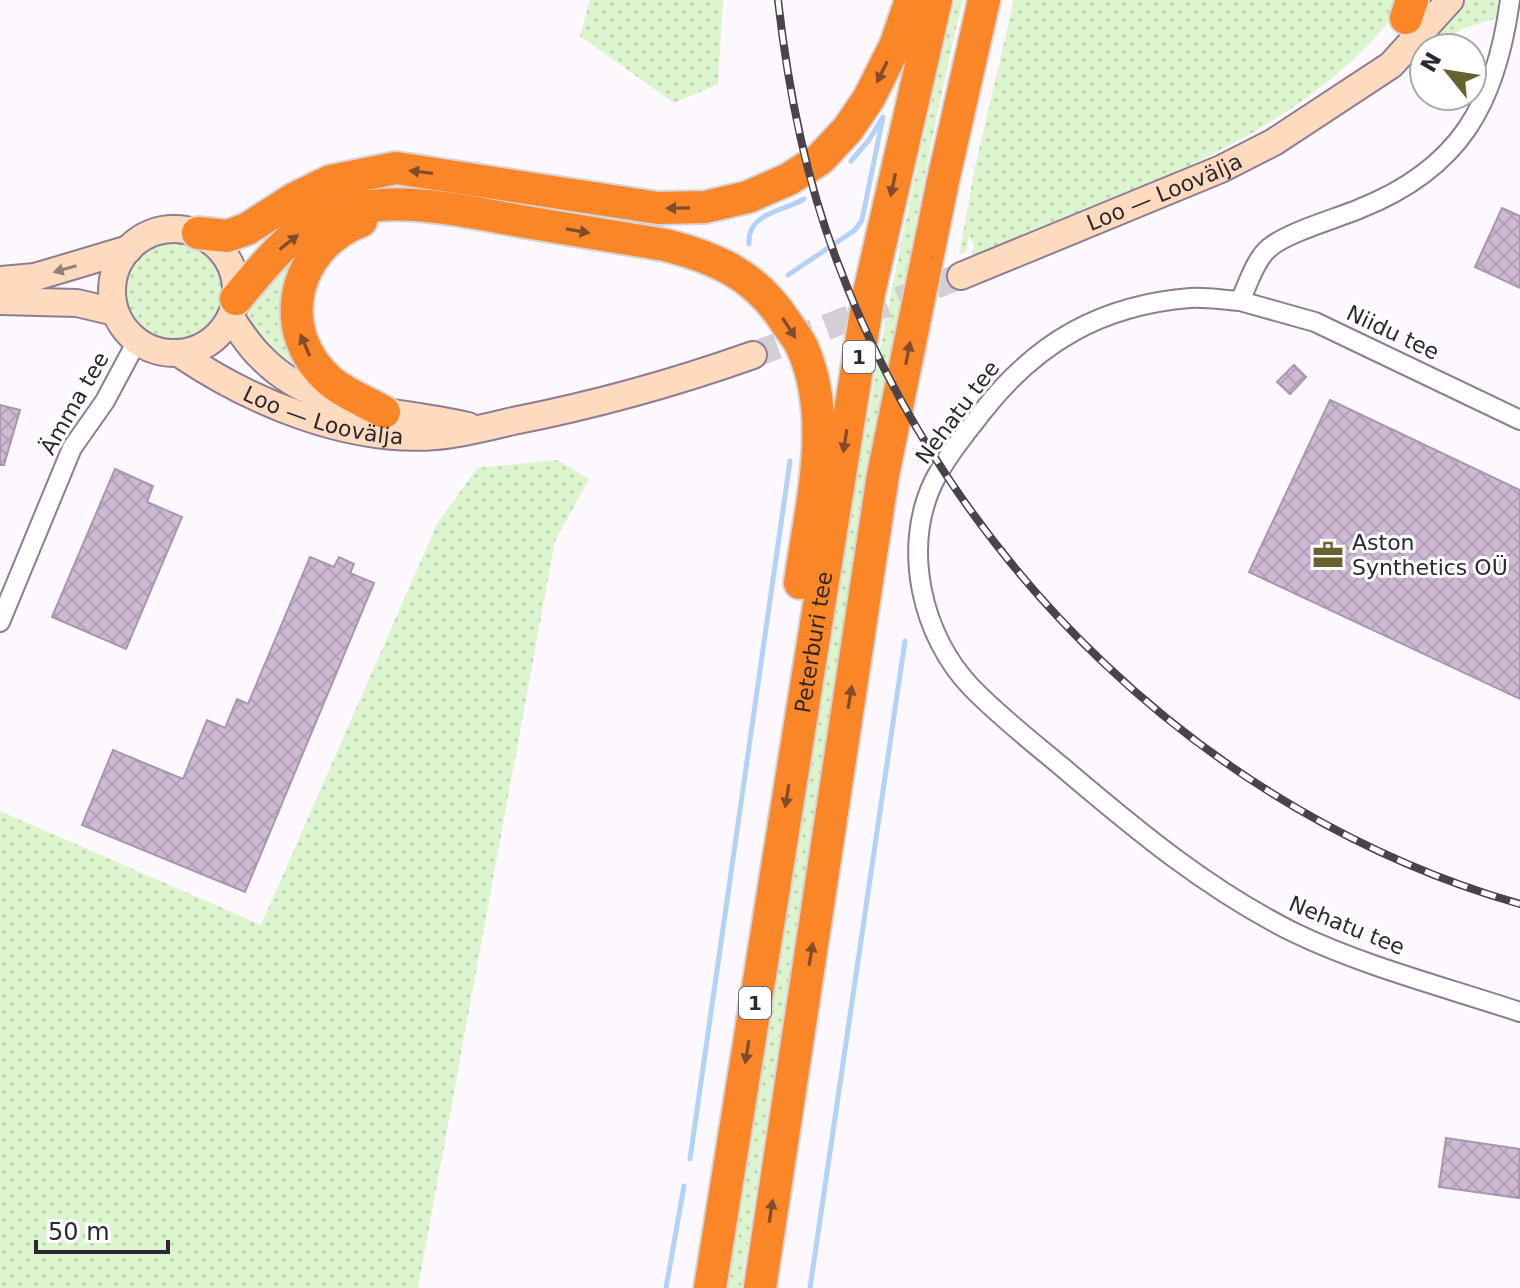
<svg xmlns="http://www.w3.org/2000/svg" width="1520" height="1288" font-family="'DejaVu Sans',sans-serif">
  <defs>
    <pattern id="grass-dots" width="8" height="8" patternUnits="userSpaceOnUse" patternTransform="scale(2)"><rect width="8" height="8" fill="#dcf5cf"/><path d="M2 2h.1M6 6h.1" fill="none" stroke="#bdd2b2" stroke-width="1.8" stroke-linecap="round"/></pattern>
    <pattern id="building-cross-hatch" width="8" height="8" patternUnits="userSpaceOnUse" patternTransform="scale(2)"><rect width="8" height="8" fill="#cebad4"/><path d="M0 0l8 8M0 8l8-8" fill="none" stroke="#b1a0b6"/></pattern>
  </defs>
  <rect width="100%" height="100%" fill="#fcf8fe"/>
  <!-- grass -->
  <g fill="url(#grass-dots)">
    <path d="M590 0H723L718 84 674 103 580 36Z"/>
    <path d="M955 0H963C928 144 903 292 877 438 827 721 785 1004 741 1288H728C795 857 853 424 955 0Z"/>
    <path d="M1014 0H1403C1392 20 1378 35 1361 52 1260 152 1102 202 972 257L974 245 969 236 966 252 959 255 975 167Z"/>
    <path d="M1466 0H1503L1501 17 1464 28 1433 48H1424V54L1387 82Z"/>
    <circle cx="174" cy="292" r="53"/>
    <path d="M308 243 310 381C282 363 257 346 247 312L252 300Z"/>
    <path d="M557 460 589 479 555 541 418 1288H0V811L261 925 437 524 477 468Z"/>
  </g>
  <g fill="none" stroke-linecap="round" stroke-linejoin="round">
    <!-- stream -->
    <g stroke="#b4d2f7" stroke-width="5">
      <path d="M749 244C747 213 782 212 804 199"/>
      <path d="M788 275 855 230 862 220 883 117 869 140 851 161"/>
      <path d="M690 1159 790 461"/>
      <path d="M666 1288 684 1186"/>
      <path d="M810 1288 905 641"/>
    </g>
  </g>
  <!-- building -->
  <g fill="url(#building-cross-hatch)" stroke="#a895ae" stroke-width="2">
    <path d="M1502 208 1520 216V288L1475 267Z"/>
    <path d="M1294 365 1306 377 1290 394 1277 382Z"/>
    <path d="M1330 400 1520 490V699L1249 572Z"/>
    <path d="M0 405 20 410 4 465H0Z"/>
    <path d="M115 469 153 486 147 502 182 517 126 649 52 617Z"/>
    <path d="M310 557 334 567 339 557 354 564 350 573 374 583 245 892 82 825 113 750 183 779 207 720 225 728 237 699 248 704Z"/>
    <path d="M1446 1138 1520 1149 1519 1198 1439 1187Z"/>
  </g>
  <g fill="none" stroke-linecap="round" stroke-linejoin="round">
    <!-- secondary-tunnel -->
    <path stroke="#d3ced5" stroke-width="26" stroke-dasharray="26 13" stroke-linecap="butt" d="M753 355 961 276"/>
    <!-- street casing -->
    <g stroke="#8e7c94" stroke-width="22">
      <g id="street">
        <path d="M1510 0C1496 104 1460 169 1359 209 1335 219 1288 232 1269 248 1255 260 1248 284 1240 301 1224 300 1207 297 1190 298 1102 305 1037 342 983 411 965 434 946 457 933 483 902 549 922 636 971 687 999 716 1031 741 1061 766 1135 829 1208 890 1295 933 1366 967 1445 987 1520 1012"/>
        <path d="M1240 301 1315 322 1520 420"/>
        <path d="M0 622 72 448 105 401 137 341"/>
      </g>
    </g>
    <!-- secondary casing -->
    <g stroke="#8e7c94" stroke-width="30">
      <g id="secondary">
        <circle cx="174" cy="291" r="62"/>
        <path id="s1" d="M961 276 1221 169 1274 142 1391 65 1450 0"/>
        <path d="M0 280 35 277 129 249"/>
        <path d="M0 301 77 303 115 312"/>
        <path d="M231 318C240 331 249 346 261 357 315 414 397 409 468 426"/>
        <path id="s2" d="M180 354C251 402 348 443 436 436 461 434 488 427 513 421 595 405 674 383 753 355"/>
      </g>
    </g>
    <!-- highway casing -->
    <g stroke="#d5d4d6" stroke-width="36">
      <g id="highway">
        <path d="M1406 18 1412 0"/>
        <path d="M361 221C293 247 273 331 330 381 345 394 367 402 384 412"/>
        <path d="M198 233 227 236 247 229 294 199 331 181 396 168 658 208 705 207 748 197 789 179 820 159 848 129 869 98 896 44 911 0"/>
        <path d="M236 299C260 271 283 240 315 222 380 188 464 212 532 223 576 230 621 238 665 245 717 258 756 276 785 321 791 330 798 338 802 347 835 420 810 508 800 583"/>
        <path id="s3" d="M710 1288 869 293 936 0"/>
        <path d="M760 1288 883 475 943 181 984 0"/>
      </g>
    </g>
    <!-- street -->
    <use href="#street" stroke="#fff" stroke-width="18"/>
    <!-- secondary -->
    <use href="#secondary" stroke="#fedbbe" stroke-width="26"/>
    <!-- highway -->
    <use href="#highway" stroke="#fb8627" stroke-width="32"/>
    <!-- rail casing -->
    <g stroke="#4a434c" stroke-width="8">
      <path id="rail" d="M778 0C788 89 805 177 837 261 950 564 1206 814 1520 904"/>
    </g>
    <!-- rail -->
    <use href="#rail" stroke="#fff" stroke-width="5" stroke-dasharray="15" stroke-linecap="butt"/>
  </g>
  <!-- one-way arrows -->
  <defs><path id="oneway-solid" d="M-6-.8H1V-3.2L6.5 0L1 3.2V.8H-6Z" transform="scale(2)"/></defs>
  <g fill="#804c2c">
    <use href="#oneway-solid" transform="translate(882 72) rotate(116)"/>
    <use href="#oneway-solid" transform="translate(421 172) rotate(-173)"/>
    <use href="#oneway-solid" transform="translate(893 185) rotate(102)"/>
    <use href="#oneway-solid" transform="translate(678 208) rotate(179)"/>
    <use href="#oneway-solid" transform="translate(578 231) rotate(10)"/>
    <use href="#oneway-solid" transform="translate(289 242) rotate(-38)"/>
    <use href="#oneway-solid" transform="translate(789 328) rotate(57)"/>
    <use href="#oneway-solid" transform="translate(305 345) rotate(-113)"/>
    <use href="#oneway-solid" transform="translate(908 353) rotate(-79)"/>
    <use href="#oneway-solid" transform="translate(845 441) rotate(99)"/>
    <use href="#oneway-solid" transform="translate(850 697) rotate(-81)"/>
    <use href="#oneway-solid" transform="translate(787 796) rotate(99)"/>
    <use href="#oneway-solid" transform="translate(811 954) rotate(-81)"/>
    <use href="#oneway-solid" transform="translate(747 1052) rotate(99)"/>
    <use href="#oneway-solid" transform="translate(771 1211) rotate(-81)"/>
  </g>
  <use fill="#968077" href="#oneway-solid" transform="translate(65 269) rotate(164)"/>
  <!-- icons -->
  <defs>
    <g id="office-bare" transform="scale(2.4)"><path d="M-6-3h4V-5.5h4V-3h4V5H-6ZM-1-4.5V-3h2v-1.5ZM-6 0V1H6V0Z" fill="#69622e" stroke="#fff" stroke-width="2.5" paint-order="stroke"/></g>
  </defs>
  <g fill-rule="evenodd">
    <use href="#office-bare" x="1328" y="555"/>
  </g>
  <g text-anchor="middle" stroke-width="6" stroke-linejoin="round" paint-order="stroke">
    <!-- shield labels -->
    <g fill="#fff" stroke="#6d676e" stroke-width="2">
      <rect x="843" y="341" width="32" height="32" rx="6"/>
      <rect x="739" y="987" width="32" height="32" rx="6"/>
    </g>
    <g font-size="20" font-weight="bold" fill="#2e2630">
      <text x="859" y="364">1</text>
      <text x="755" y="1010">1</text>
    </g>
    <!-- street labels -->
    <g font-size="22" fill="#2e2630" stroke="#fff">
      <text dy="8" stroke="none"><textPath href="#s1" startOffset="220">Loo — Loovälja</textPath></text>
      <text transform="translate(1393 332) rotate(25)" y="8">Niidu tee</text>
      <text transform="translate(74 403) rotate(-60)" y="8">Ämma tee</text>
      <text dy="8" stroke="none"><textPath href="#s2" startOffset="158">Loo — Loovälja</textPath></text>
      <text transform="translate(957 412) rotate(-53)" y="8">Nehatu tee</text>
      <text dy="8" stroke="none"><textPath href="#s3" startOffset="654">Peterburi tee</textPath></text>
      <text transform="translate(1347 925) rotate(22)" y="8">Nehatu tee</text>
    </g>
    <!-- poi labels -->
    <g font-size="22" fill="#2e2630" stroke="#fff" text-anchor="start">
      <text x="1352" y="550">Aston<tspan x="1352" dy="25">Synthetics OÜ</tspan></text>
    </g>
  </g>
  <!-- north arrow -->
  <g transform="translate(1448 72) rotate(300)"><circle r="38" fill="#ffffff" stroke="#aba8ac" stroke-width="2"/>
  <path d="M0-6L14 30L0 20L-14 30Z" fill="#69622e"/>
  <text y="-12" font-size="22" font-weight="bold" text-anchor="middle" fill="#2e2630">N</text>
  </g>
  <!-- scale -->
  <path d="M36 1240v12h132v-12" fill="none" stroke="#2e2630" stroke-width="4"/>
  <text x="48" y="1240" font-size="24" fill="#2e2630" stroke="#ffffff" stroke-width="6" paint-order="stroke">50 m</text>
</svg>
